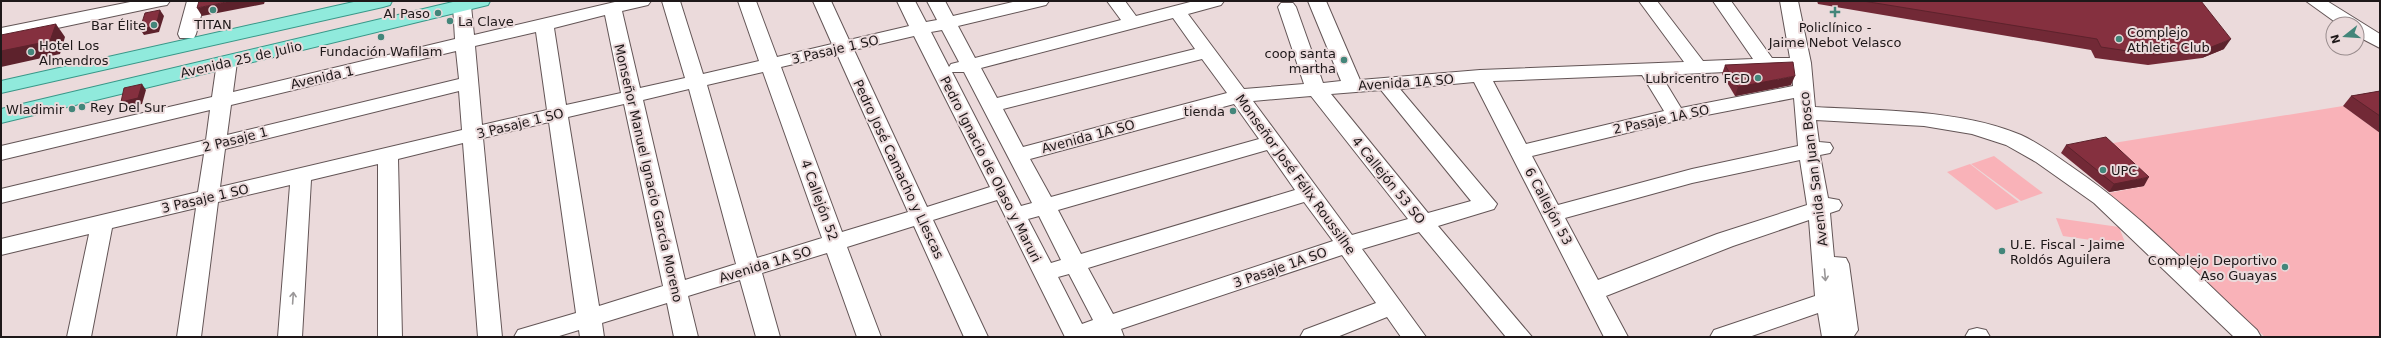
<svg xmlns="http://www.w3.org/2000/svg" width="2381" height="338" font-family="'DejaVu Sans',sans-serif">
  <rect width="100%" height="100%" fill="#ebdadb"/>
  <!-- green -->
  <g fill="#f9b2b8">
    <path d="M2343 106 2380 133V337H2265L2109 193 2145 186 2101 145Z"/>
    <path d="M1994 156 2043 193 2021 201 1971 164Z"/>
    <path d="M1970 164 2019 202 1996 210 1947 172Z"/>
    <path d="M2056 218 2119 227 2126 245 2063 236Z"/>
  </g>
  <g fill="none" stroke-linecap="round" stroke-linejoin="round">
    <!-- minor casing -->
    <g stroke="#635556" stroke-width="2">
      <g id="minor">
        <path d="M135 1H170L167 5 161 6 1 40V28Z"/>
        <path d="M187 1H205L196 34 194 38H180L178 34Z"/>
        <path d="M460 1 468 2 471 6 474 35 619 1H651L648 5 622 11 640 88 685 78 662 1H680L703 74 759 61 738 1H756L777 57 832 44 813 1H831L849 40 909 26 897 1H915L926 22 937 20 927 1H945L953 16 1017 1H1049L1046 5 958 26 975 58 1121 20 1107 1H1125L1136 16 1194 1H1224L1221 5 1188 14 1244 89 1304 84 1278 7 1281 3H1293L1296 7 1323 83 1341 81 1308 1H1326L1360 80 1480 70 1684 62 1639 1H1657L1703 61 1753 59 1713 1H1731L1772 58H1790L1780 1H1798L1811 63 1815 107C1880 111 1960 109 2021 135 2039 143 2056 156 2072 167 2140 213 2197 275 2257 330L2261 337H2234L2094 203 2036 162 2006 145 1972 134 1924 126 1816 120 1819 142 1830 143 1833 148 1830 153 1820 155 1828 198 1839 200 1842 205 1839 210 1830 213 1834 257 1846 258 1849 264 1858 330 1854 336 1822 337 1818 313 1749 337H1710L1714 330 1815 296 1809 220 1733 246 1606 296 1628 337H1604L1474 82 1400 89 1497 204 1494 209 1438 226 1532 337H1506L1419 232 1362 249 1426 337H1401L1387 317 1337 337H1300L1304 330 1376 303 1342 255 1121 329 1124 337H1065L997 200 933 220 988 337H964L914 226 847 247 881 337H857L827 253 762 273 780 337H756L740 280 688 296 698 337H674L667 303 602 323 604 337H580L579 330 556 337H514L518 330 576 313 549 122 483 138 502 337H478L463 143 398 159 402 337H378V164L311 180 302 337H278L290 185 218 202 201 337H177L196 208 112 228 91 337H67L89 234 1 255V239L198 192 204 154 1 203V189L206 140 210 110 1 160V146L212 97 217 62 220 58 227 56 234 58 237 62 233 92 455 39 453 6 456 2ZM605 15 621 93 566 105 554 28ZM1173 18 1195 49 997 98 981 68ZM942 30 959 62 951 64 949 67 931 32ZM536 32 547 110 482 125 475 46ZM914 36 990 187 927 207 854 50ZM456 51 459 79 227 135 231 105ZM837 54 908 212 842 232 781 67ZM1202 59 1227 93 1023 147 1003 109ZM1792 69 1793 86 1681 108 1661 75ZM763 72 822 238 757 258 707 85ZM952 72H964L1032 203 1021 206ZM1642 75 1664 111 1526 144 1493 81ZM689 89 736 264 685 280 643 100ZM1381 90 1471 201 1428 213 1331 94ZM459 91 462 130 220 187 225 149ZM1311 96 1408 219 1352 235 1253 101ZM1794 98 1798 146 1692 169 1558 205 1532 156 1676 121ZM624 104 663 286 599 306 568 117ZM1234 104 1259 139 1051 197 1030 159ZM1267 150 1295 190 1081 254 1058 210ZM1800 160 1807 205 1717 234 1598 280 1565 218 1692 183ZM1304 202 1333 241 1113 314 1088 268ZM1039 216 1061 260 1051 263 1028 219ZM1069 274 1093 320 1082 324 1058 277Z"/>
        <path d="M2306 1H2327L2380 34V48L2357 36V24H2338Z"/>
        <path d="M1977 328 1986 330 1990 337H1965L1969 330Z"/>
      </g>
    </g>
    <!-- major casing -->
    <g stroke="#389788" stroke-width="2">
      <g id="major">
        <path d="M358 1H392L390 5 383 7 1 93V81Z"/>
        <path d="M457 1H490L488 5 1 123V109Z"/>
      </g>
    </g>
    <!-- minor -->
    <use href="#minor" fill="#fff" fill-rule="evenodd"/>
    <!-- major -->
    <use href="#major" fill="#90eadc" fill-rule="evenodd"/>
  </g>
  <!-- wall -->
  <g fill="#722936">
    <path d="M1817 1H2201L2224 49 2202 58 2148 65 2095 58 2091 50 1818 4Z"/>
    <path d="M1725 65 1791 85 1735 96 1722 74Z"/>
    <path d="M2380 91V133L2343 106 2351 96Z"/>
    <path d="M2066 145 2144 186 2109 192 2061 153Z"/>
  </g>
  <!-- shaded-wall -->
  <g fill="#5d222c">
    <path d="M231 1H265L264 4 202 16 197 8Z"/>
    <path d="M160 10 164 16 159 32 144 35 140 29Z"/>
    <path d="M56 24 65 37 60 54 1 67V51Z"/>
    <path d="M2231 39 2224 49 2202 58 2209 48Z"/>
    <path d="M1795 76 1791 85 1735 96 1738 87Z"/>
    <path d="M142 84 146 90 142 104 125 108 121 102Z"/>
    <path d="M2149 177 2144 186 2109 192 2114 184Z"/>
  </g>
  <!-- building -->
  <g fill="#85303f" stroke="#5d222c">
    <path d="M199 1H231L197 8Z"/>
    <path d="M1863 1H2201L2231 39 2209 48 2155 55 2101 47 2097 39Z"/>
    <path d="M160 10 156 26 140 29 145 13Z"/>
    <path d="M56 24 50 41 1 51V35Z"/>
    <path d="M1793 62 1795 76 1738 87 1725 65Z"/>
    <path d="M142 84 138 98 121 102 124 88Z"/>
    <path d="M2380 91V116L2351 96Z"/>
    <path d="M2106 137 2149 177 2114 184 2066 145Z"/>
  </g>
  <!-- one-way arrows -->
  <defs><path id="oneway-shaft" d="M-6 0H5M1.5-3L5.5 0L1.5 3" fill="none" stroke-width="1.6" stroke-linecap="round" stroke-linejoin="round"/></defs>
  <g stroke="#9a9798">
    <use href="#oneway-shaft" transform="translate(1825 275) rotate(85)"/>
    <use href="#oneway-shaft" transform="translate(293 298) rotate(-86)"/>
  </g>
  <!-- markers -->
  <g fill="#43867a" stroke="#ebdadb" stroke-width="1.5">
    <circle cx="213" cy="10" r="4"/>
    <path d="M1833 6h4v4h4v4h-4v4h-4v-4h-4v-4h4z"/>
    <circle cx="438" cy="13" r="4"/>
    <circle cx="450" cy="21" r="4"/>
    <circle cx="154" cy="25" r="4"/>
    <circle cx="381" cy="37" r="4"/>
    <circle cx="2119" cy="39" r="4"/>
    <circle cx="31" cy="52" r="4"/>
    <circle cx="1344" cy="60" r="4"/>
    <circle cx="1758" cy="78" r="4"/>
    <circle cx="82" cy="107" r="4"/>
    <circle cx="72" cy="109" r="4"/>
    <circle cx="1233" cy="111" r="4"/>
    <circle cx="2103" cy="170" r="4"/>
    <circle cx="2002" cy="251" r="4"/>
    <circle cx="2285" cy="267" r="4"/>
  </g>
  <g text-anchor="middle" stroke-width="4" stroke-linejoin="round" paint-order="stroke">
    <!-- poi labels -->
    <g font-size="13" fill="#1e1819" stroke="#ebdadb" text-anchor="end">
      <text x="430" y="18">Al Paso</text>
      <text x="458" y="26" text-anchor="start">La Clave</text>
      <text x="213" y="29" text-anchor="middle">TITAN</text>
      <text x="146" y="30">Bar Élite</text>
      <text x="1835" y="32" text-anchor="middle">Policlínico -<tspan x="1835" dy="15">Jaime Nebot Velasco</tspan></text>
      <text x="2127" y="37" text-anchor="start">Complejo<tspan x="2127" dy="15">Athletic Club</tspan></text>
      <text x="39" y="50" text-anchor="start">Hotel Los<tspan x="39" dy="15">Almendros</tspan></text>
      <text x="381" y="56" text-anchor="middle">Fundación Wafilam</text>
      <text x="1336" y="58">coop santa<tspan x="1336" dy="15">martha</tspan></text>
      <text x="1750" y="83">Lubricentro FCD</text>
      <text x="90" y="112" text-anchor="start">Rey Del Sur</text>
      <text x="64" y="114">Wladimir</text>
      <text x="1225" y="116">tienda</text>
      <text x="2111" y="175" text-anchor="start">UPC</text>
      <text x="2010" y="249" text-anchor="start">U.E. Fiscal - Jaime<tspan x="2010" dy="15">Roldós Aguilera</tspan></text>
      <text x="2277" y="265">Complejo Deportivo<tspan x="2277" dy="15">Aso Guayas</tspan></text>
    </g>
    <!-- street labels -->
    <g font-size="13" fill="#1e1819" stroke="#ebdadb">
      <text transform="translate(835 49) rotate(-13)" y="5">3 Pasaje 1 SO</text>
      <text transform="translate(241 59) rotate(-13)" y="5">Avenida 25 de Julio</text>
      <text transform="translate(322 77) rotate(-13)" y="5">Avenida 1</text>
      <text transform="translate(1406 82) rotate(-4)" y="5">Avenida 1A SO</text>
      <text transform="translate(1661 119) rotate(-12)" y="5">2 Pasaje 1A SO</text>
      <text transform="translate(520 123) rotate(-14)" y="5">3 Pasaje 1 SO</text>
      <text transform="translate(1088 136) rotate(-15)" y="5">Avenida 1A SO</text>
      <text transform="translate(235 139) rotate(-14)" y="5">2 Pasaje 1</text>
      <text transform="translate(899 169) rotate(65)" y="5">Pedro José Camacho y Llescas</text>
      <text transform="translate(991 169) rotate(63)" y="5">Pedro Ignacio de Olaso y Maruri</text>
      <text transform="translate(1813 169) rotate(-97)" y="5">Avenida San Juan Bosco</text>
      <text transform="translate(649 173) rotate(77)" y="5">Monseñor Manuel Ignacio García Moreno</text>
      <text transform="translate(1296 174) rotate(54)" y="5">Monseñor José Félix Roussilhe</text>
      <text transform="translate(1389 180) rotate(51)" y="5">4 Callejón 53 SO</text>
      <text transform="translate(205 198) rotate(-13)" y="5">3 Pasaje 1 SO</text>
      <text transform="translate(820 200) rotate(70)" y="5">4 Callejón 52</text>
      <text transform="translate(1549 206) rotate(62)" y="5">6 Callejón 53</text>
      <text transform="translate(765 264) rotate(-17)" y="5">Avenida 1A SO</text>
      <text transform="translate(1280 267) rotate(-19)" y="5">3 Pasaje 1A SO</text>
    </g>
  </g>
  <!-- border -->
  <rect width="2381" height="338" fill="none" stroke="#1e1819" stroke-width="4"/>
  <!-- north arrow -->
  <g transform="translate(2345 36) rotate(253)"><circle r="19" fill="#ebdadb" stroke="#998c8d"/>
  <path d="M0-3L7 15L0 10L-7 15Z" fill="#43867a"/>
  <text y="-6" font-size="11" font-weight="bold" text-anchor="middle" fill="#1e1819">N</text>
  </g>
</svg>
